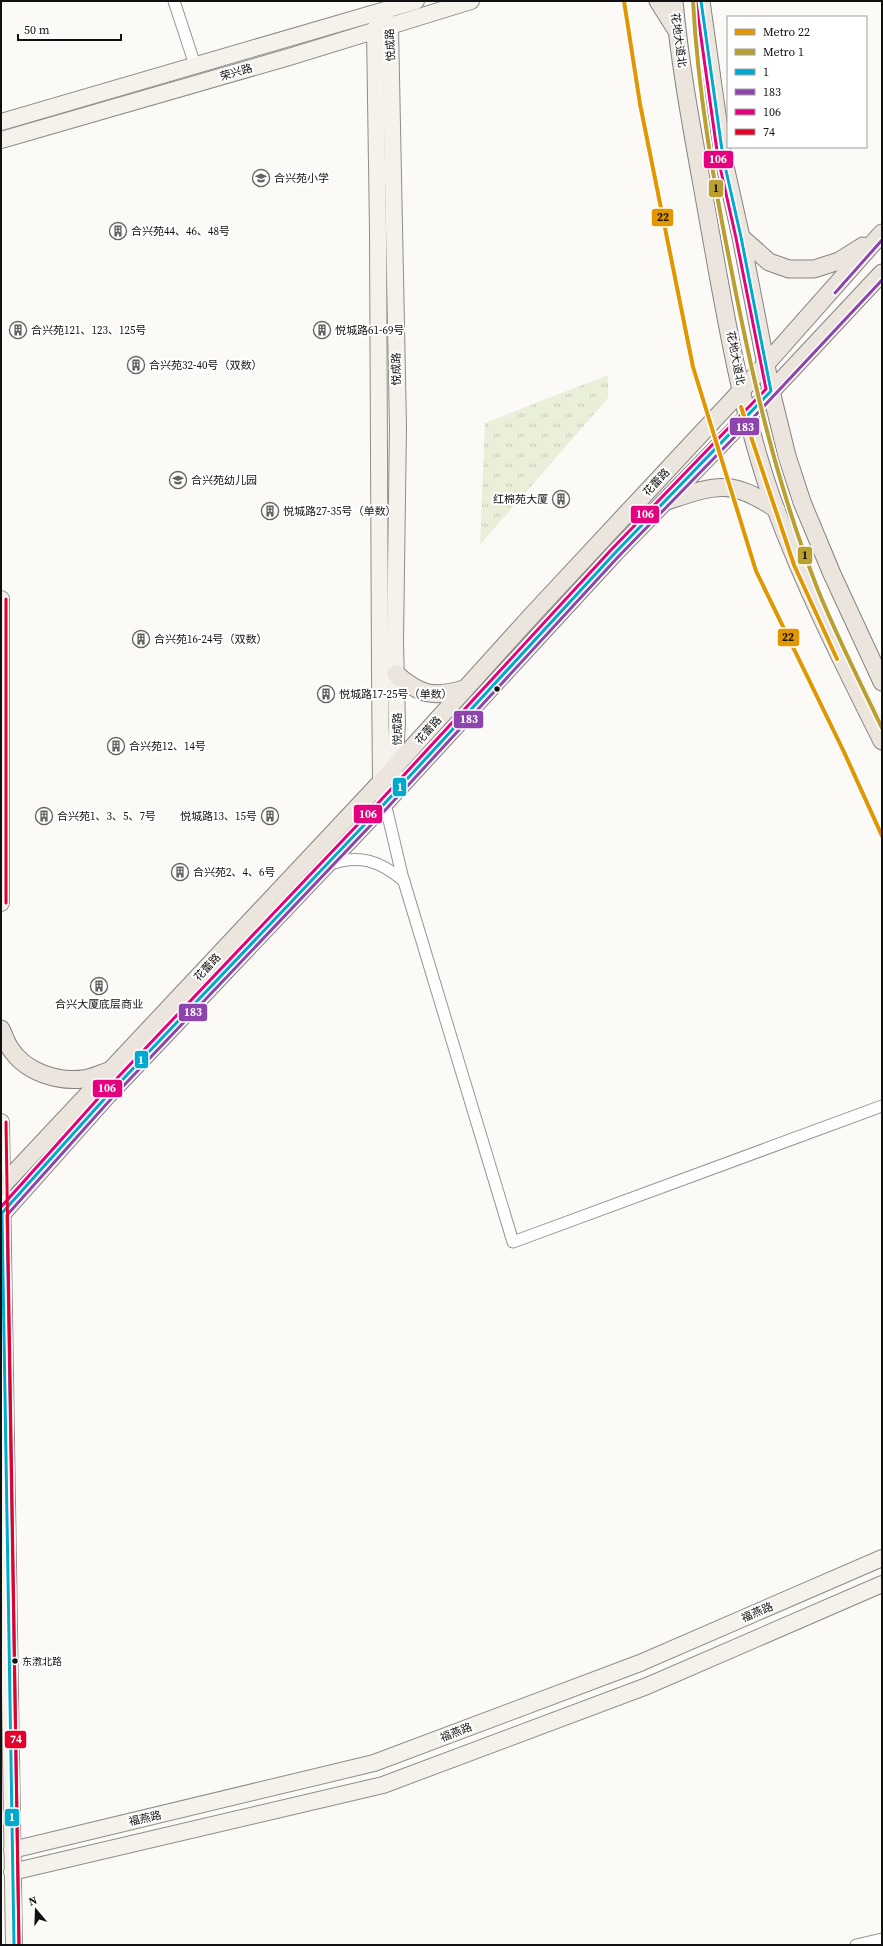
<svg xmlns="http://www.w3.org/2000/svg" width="883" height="1946" font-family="'Source Serif 4','Noto Sans SC',serif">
  <defs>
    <pattern id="park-tufts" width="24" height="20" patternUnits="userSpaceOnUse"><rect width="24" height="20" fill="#e9efd9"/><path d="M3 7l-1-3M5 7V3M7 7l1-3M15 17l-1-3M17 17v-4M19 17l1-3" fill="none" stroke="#c7ccb9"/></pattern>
  </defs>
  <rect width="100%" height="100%" fill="#fcfaf7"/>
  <!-- park -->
  <path fill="url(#park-tufts)" d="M608 375V398L480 545 485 423Z"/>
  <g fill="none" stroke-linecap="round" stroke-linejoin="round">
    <!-- street casing -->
    <g stroke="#979695" stroke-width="13">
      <g id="street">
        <path d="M174 1 195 65"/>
        <path d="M385 803 402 875 513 1242 882 1106"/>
        <path d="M328 865C359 853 380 861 404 881"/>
        <path d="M856 1945 882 1939"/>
      </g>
    </g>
    <!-- secondary casing -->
    <g stroke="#8d8d8b" stroke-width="18">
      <g id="secondary">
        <path d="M381 12 390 26 398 426 395 642 397 724 394 773"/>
        <path d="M381 12 375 31 378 232 380 673 381 782 385 803"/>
        <path d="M1 122 416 1"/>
        <path d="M1 140 289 57 471 1"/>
        <path d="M1 599V903"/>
        <path d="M1 1122 14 1945"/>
        <path d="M12 1850 374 1763 640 1663 882 1558"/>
        <path d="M12 1872 383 1785 647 1686 882 1584"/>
      </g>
    </g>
    <!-- primary casing -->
    <g stroke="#848382" stroke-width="19">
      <g id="primary">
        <path d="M658 1 675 28"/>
        <path d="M674 1C681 76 696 150 709 224 726 319 742 417 775 507 805 588 844 665 882 741"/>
        <path d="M701 1 723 157 741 237 771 391 787 456 802 502 832 574 882 682"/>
        <path d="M741 237 769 262 789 269H814L839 261 863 246"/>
        <path d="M667 501C716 485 730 478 776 509"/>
        <path d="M396 674C420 695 433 698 464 689"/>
        <path d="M1 1029C4 1035 6 1042 10 1048 25 1072 57 1082 83 1079 92 1078 101 1073 109 1071"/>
        <path d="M1 1187 381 782 533 614 766 364 882 233"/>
        <path d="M1 1215 107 1096 385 803 614 554 748 416 882 273"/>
      </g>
    </g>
    <!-- street -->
    <use href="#street" stroke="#fffefe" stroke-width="11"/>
    <!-- secondary -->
    <use href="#secondary" stroke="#f5f2ec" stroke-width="16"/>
    <!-- primary -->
    <use href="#primary" stroke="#ebe5dd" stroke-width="17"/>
    <!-- bus-1 casing -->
    <g stroke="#fff" stroke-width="6">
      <path id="bus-1" d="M14 1945 2 1213 107 1096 385 803 614 554 771 391 741 237 723 157 701 1"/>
    </g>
    <!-- bus-2 casing -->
    <g stroke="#fff" stroke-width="6">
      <g id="bus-2">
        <path d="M835 293 882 240"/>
        <path d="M19 1945 7 1215 111 1099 389 806 618 557 752 419 882 280"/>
      </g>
    </g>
    <!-- bus-3 casing -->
    <g stroke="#fff" stroke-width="6">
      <path id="bus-3" d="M1 1207 103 1093 381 800 610 551 766 389 736 238 718 158 696 2"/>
    </g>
    <!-- bus-4 casing -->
    <g stroke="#fff" stroke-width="6">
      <g id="bus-4">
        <path d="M6 599V903"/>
        <path d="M6 1122 19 1945"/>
      </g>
    </g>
    <!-- bus-1 -->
    <use href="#bus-1" stroke="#00a9ce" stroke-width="3"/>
    <!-- bus-2 -->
    <use href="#bus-2" stroke="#8e44ad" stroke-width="3"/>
    <!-- bus-3 -->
    <use href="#bus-3" stroke="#e5007d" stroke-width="3"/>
    <!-- bus-4 -->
    <use href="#bus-4" stroke="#e4002b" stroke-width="3"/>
    <!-- metro-1 casing -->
    <g stroke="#fff" stroke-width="7">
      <g id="metro-1">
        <path d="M624 1 640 104 693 367 756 571 844 752 882 836"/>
        <path d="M741 407 794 565 837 659"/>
      </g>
    </g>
    <!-- metro-2 casing -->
    <g stroke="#fff" stroke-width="7">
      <path id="metro-2" d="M693 1C698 91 713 179 731 268 752 377 777 486 818 590 837 637 860 682 882 728"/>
    </g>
    <!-- metro-1 -->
    <use href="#metro-1" stroke="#e09702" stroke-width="4"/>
    <!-- metro-2 -->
    <use href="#metro-2" stroke="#baa033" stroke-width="4"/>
  </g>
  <!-- icons -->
  <defs>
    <g id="school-ring" transform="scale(0.9)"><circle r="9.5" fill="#fff" stroke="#636362" stroke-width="1.5"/><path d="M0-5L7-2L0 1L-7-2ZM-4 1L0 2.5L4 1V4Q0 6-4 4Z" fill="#636362"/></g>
    <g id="building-ring" transform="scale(0.9)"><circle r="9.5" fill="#fff" stroke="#636362" stroke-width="1.5"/><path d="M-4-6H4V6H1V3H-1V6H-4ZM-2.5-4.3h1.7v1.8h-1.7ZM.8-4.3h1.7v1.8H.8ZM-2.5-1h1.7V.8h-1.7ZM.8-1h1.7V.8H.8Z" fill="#636362"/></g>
  </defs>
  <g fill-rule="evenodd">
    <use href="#school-ring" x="261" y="178"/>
    <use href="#building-ring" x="118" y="231"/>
    <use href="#building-ring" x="18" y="330"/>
    <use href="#building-ring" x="322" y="330"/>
    <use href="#building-ring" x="136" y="365"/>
    <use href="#school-ring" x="178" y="480"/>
    <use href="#building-ring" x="561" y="499"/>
    <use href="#building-ring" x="270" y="511"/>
    <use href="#building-ring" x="141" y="639"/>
    <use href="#building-ring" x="326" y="694"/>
    <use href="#building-ring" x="116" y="746"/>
    <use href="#building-ring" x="44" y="816"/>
    <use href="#building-ring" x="270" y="816"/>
    <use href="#building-ring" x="180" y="872"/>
    <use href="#building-ring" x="99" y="986"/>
  </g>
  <!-- markers -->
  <g fill="#111" stroke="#fff" stroke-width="1.5">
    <circle cx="497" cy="689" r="3.5"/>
    <circle cx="15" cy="1661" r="3.5"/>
  </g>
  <g text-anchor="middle" stroke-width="4" stroke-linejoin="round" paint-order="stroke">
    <!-- bus labels -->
    <g font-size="10" fill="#111" stroke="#fff" text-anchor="start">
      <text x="22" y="1665">东漖北路</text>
    </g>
    <!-- street labels -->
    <g font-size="11" fill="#111" stroke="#fff">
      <text transform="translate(679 40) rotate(82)" y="4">花地大道北</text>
      <text transform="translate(390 45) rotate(-93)" y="4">悦成路</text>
      <text transform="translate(236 72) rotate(-16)" y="4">荣兴路</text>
      <text transform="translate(736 358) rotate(79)" y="4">花地大道北</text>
      <text transform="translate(396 369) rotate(-91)" y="4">悦成路</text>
      <text transform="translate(656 482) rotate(-47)" y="4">花蕾路</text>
      <text transform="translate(397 729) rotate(-90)" y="4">悦成路</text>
      <text transform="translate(428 730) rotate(-48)" y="4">花蕾路</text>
      <text transform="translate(207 967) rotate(-47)" y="4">花蕾路</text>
      <text transform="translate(757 1612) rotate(-23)" y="4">福燕路</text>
      <text transform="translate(456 1732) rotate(-21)" y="4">福燕路</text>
      <text transform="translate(145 1818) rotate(-13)" y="4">福燕路</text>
    </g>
    <!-- poi labels -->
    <g font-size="11" fill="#111" stroke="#fff" text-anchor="start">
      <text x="274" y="182">合兴苑小学</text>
      <text x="131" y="235">合兴苑44、46、48号</text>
      <text x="31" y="334">合兴苑121、123、125号</text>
      <text x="335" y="334">悦城路61-69号</text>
      <text x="149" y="369">合兴苑32-40号（双数）</text>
      <text x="191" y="484">合兴苑幼儿园</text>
      <text x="548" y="503" text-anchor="end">红棉苑大厦</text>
      <text x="283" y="515">悦城路27-35号（单数）</text>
      <text x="154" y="643">合兴苑16-24号（双数）</text>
      <text x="339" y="698">悦城路17-25号（单数）</text>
      <text x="129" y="750">合兴苑12、14号</text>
      <text x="57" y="820">合兴苑1、3、5、7号</text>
      <text x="257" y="820" text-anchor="end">悦城路13、15号</text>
      <text x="193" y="876">合兴苑2、4、6号</text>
      <text x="99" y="1008" text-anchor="middle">合兴大厦底层商业</text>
    </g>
  </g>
  <g stroke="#fff" stroke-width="1.5">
    <rect x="703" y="150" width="31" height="19" rx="4" fill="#e5007d"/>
    <rect x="708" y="179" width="16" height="19" rx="4" fill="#baa033"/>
    <rect x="651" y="208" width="23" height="19" rx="4" fill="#e09702"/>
    <rect x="729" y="417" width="31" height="19" rx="4" fill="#8e44ad"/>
    <rect x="630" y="505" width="30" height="19" rx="4" fill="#e5007d"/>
    <rect x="797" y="546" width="16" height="19" rx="4" fill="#baa033"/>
    <rect x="777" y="628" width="23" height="19" rx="4" fill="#e09702"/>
    <rect x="453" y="710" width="31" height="19" rx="4" fill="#8e44ad"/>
    <rect x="392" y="777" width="15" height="20" rx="4" fill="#00a9ce"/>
    <rect x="353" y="804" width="30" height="20" rx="4" fill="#e5007d"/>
    <rect x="178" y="1003" width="30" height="19" rx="4" fill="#8e44ad"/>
    <rect x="134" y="1050" width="15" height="19" rx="4" fill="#00a9ce"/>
    <rect x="92" y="1079" width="31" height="19" rx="4" fill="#e5007d"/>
    <rect x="4" y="1730" width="23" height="19" rx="4" fill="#e4002b"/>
    <rect x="4" y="1808" width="16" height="19" rx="4" fill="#00a9ce"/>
  </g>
  <g font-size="11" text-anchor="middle" font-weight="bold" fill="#fff">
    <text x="718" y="163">106</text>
    <text x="745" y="431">183</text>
    <text x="645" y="518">106</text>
    <text x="469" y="723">183</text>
    <text x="400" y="791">1</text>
    <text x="368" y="818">106</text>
    <text x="193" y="1016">183</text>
    <text x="141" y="1064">1</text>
    <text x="107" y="1092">106</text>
    <text x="16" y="1743">74</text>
    <text x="12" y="1821">1</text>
  </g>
  <g font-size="11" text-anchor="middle" font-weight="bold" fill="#111">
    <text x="716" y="192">1</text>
    <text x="663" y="221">22</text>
    <text x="805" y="559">1</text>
    <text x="788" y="641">22</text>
  </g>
  <!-- border -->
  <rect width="883" height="1946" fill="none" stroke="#111111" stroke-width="4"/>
  <!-- legend -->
  <rect x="727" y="16" width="140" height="132" fill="#ffffff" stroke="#a0a0a0"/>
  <rect x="735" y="29" width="20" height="6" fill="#e09702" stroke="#a0a0a0"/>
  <text x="763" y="36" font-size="12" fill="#111111">Metro 22</text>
  <rect x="735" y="49" width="20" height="6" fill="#baa033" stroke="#a0a0a0"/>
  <text x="763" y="56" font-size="12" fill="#111111">Metro 1</text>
  <rect x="735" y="69" width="20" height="6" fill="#00a9ce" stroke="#a0a0a0"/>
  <text x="763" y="76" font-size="12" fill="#111111">1</text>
  <rect x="735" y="89" width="20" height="6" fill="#8e44ad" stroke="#a0a0a0"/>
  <text x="763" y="96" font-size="12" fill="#111111">183</text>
  <rect x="735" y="109" width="20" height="6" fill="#e5007d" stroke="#a0a0a0"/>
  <text x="763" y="116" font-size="12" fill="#111111">106</text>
  <rect x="735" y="129" width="20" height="6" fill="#e4002b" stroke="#a0a0a0"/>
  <text x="763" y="136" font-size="12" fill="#111111">74</text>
  <!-- north arrow -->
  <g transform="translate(36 1910) rotate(341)" stroke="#ffffff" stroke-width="3" paint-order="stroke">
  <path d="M0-3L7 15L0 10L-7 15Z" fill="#111111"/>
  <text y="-6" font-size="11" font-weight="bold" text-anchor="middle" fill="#111111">N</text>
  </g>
  <!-- scale -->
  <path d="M18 34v6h103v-6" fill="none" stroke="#111111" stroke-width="2"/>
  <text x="24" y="34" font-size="12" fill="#111111" stroke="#ffffff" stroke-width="3" paint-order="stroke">50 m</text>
</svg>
